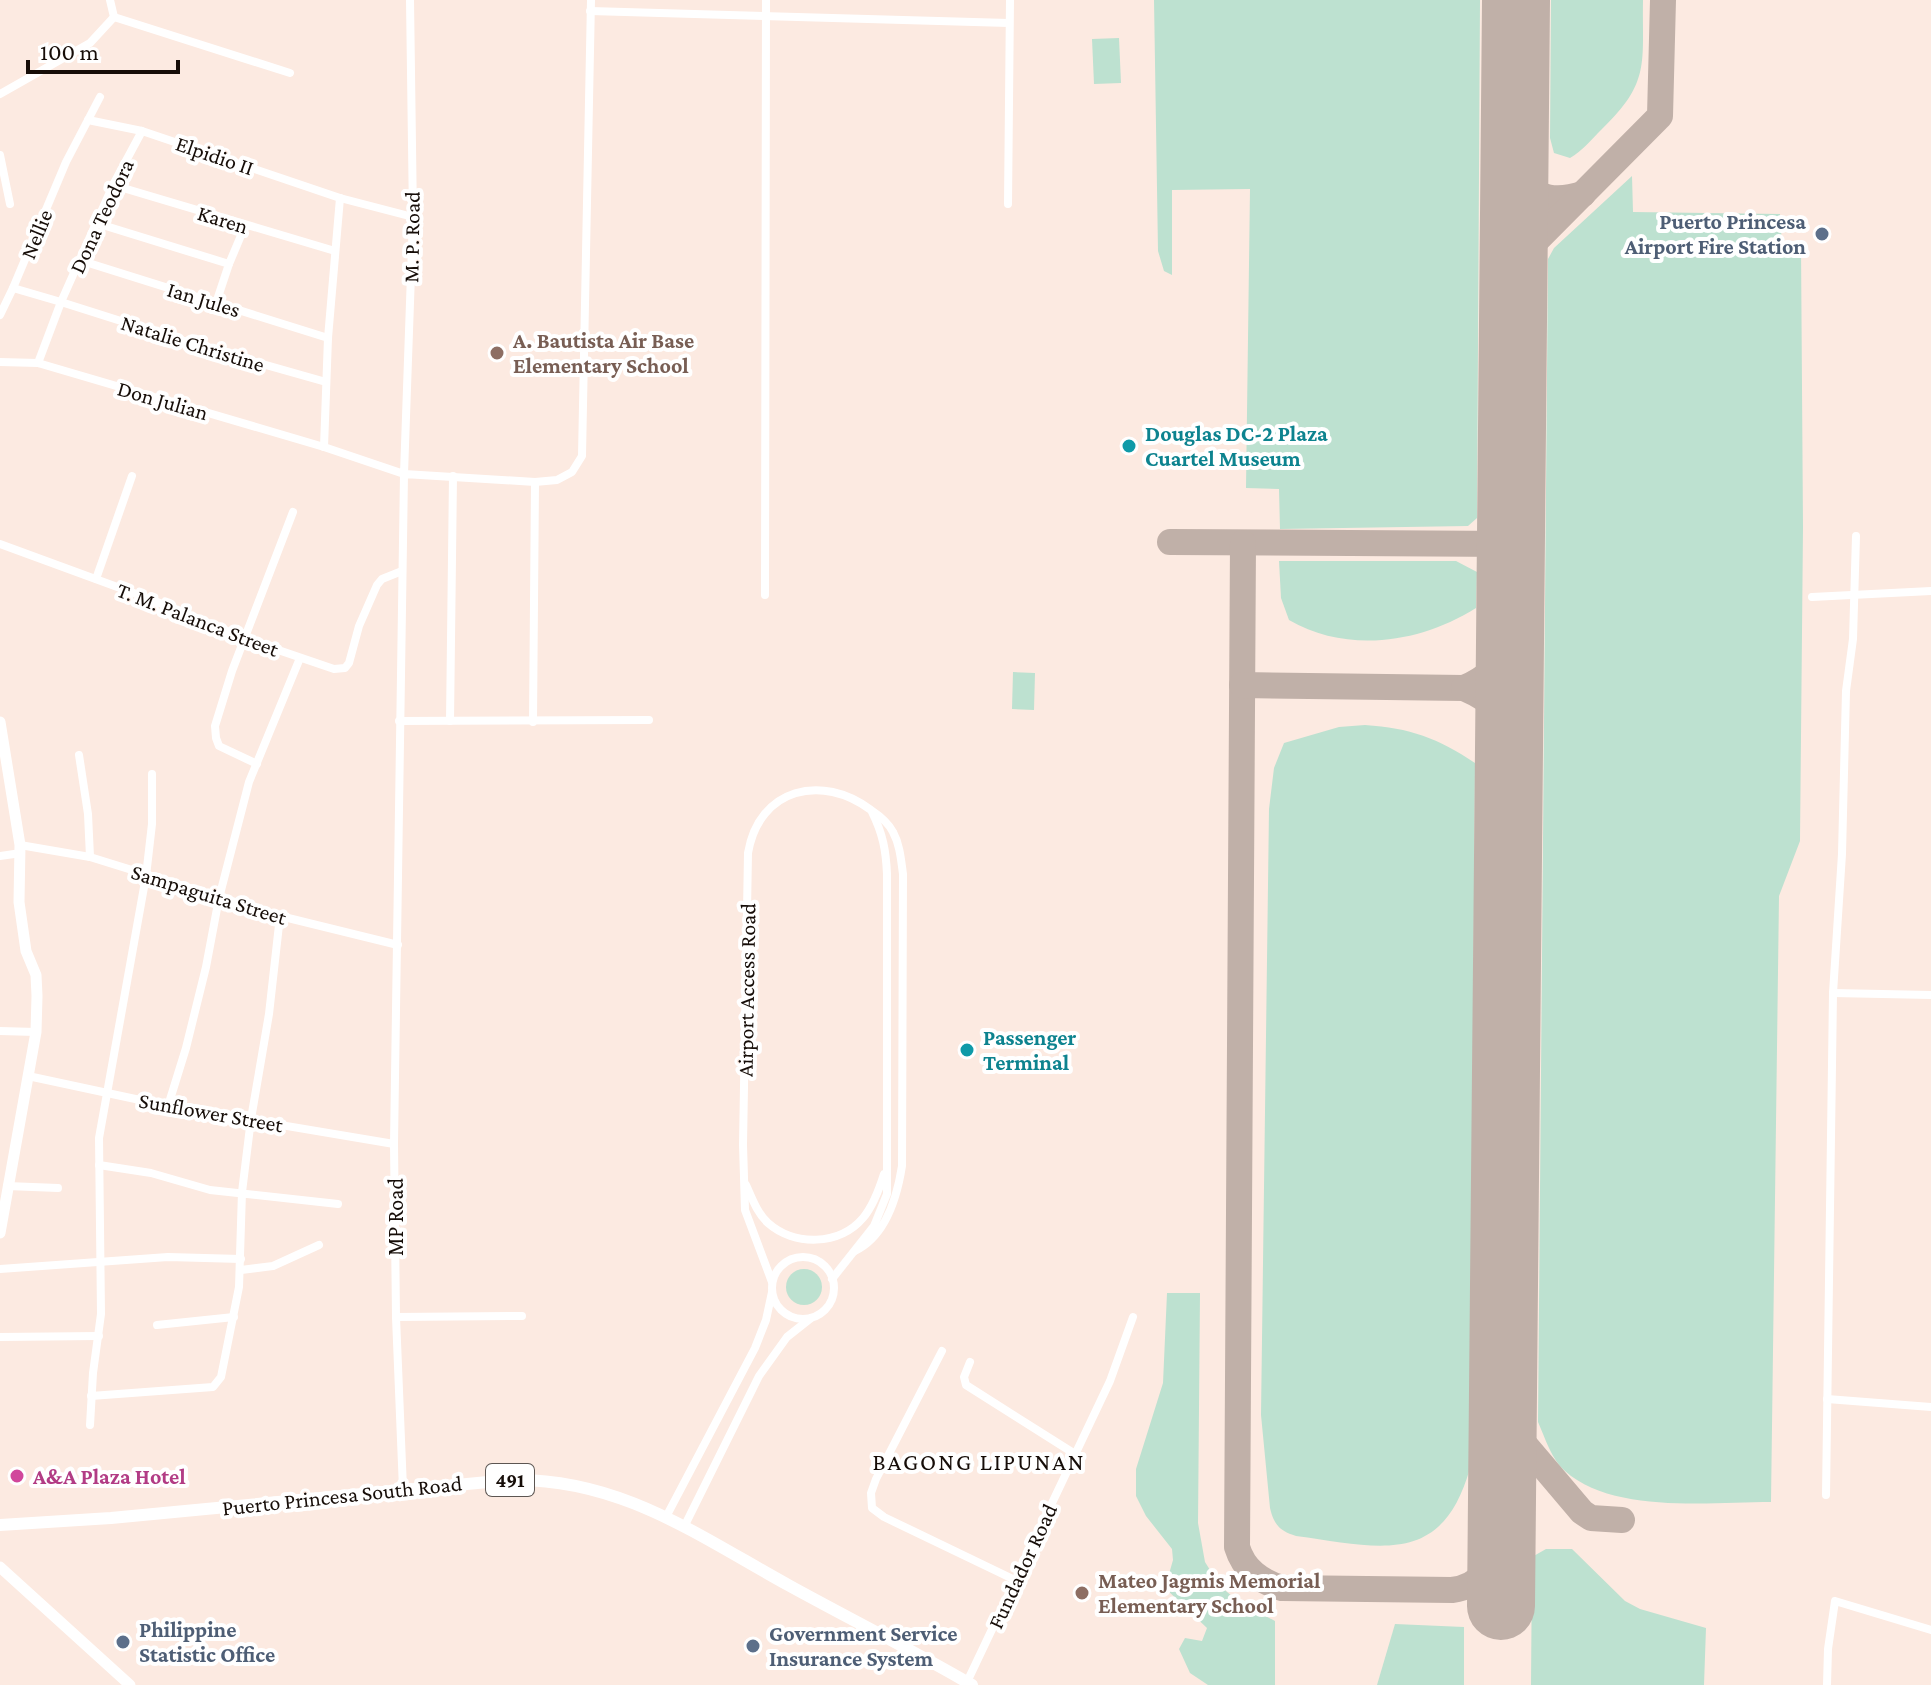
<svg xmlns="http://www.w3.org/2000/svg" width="1931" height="1685" font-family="'Crimson Pro',serif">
  <rect width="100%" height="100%" fill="#fceae1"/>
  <!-- green -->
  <g fill="#bde1d0">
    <path d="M1154 0H1480L1477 518 1468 526 1280 529 1279 489 1246 488 1250 189 1172 190V275L1164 271 1158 251Z"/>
    <path d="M1551 0H1643C1642 63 1651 82 1602 129 1592 139 1582 151 1570 158L1554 153 1550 138Z"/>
    <path d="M1119 38 1121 83 1094 84 1092 39Z"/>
    <path d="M1632 176 1633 212 1780 214 1782 245 1801 246 1803 527 1800 841 1779 896 1771 1502C1710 1502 1613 1514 1565 1471 1552 1460 1545 1438 1538 1422L1548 259 1554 248Z"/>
    <path d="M1279 561H1456L1477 572 1476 608C1420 643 1348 654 1289 620L1281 598Z"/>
    <path d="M1013 672 1035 673 1034 710 1012 709Z"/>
    <path d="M1365 725C1410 728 1438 738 1475 763L1470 1468C1442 1568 1379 1547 1296 1536 1280 1531 1274 1525 1270 1508L1261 1415 1269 809 1274 768 1284 743 1339 727Z"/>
    <circle cx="804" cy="1287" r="18"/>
    <path d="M1167 1293H1200L1198 1523 1205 1562 1220 1586 1239 1602 1275 1621V1685H1208L1190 1673 1179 1649 1185 1638 1202 1641 1207 1628 1165 1588 1173 1560 1172 1549 1146 1516 1136 1496V1469L1163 1383Z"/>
    <path d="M1546 1549H1572L1625 1601 1640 1609 1706 1628 1704 1685H1531L1532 1557Z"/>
    <path d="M1395 1624 1464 1627V1685H1377Z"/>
  </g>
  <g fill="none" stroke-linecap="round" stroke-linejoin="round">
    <!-- taxiway -->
    <g stroke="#c0b0a8" stroke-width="26">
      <path d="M1514 184C1542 197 1553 203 1583 194"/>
      <path d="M1513 267 1528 249 1660 116 1663 0"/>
      <path d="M1170 542 1511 544"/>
      <path d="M1243 543 1237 1547C1244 1570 1260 1581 1282 1588L1452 1590C1484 1586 1494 1562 1502 1534"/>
      <path d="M1242 685 1464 688C1496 702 1504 713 1509 747"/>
      <path d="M1464 688C1487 678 1502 665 1510 640"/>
      <path d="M1503 1408 1520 1439 1582 1512 1591 1518 1622 1520"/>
    </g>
    <!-- runway -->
    <path stroke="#c0b0a8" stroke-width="68" d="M1501 1606 1516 0"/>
    <!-- street -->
    <g stroke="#fff" stroke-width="8">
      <path d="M110 0 114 17"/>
      <path d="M590 11 1009 23"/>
      <path d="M0 94 90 43 114 17 290 73"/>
      <path d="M88 120 142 131 340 198 413 217"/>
      <path d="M142 131 113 185 61 302 206 348 326 382"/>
      <path d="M0 155 10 204"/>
      <path d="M113 185 335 251"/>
      <path d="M1008 204 1010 0"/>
      <path d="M96 223 229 264 245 226"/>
      <path d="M79 260 328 338"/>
      <path d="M216 303 229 264"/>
      <path d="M0 315 13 288"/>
      <path d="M0 362 38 363 324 447 404 474 413 217 410 0"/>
      <path d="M38 363 61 302 13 288 66 162 100 97"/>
      <path d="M324 447 328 338 340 198"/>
      <path d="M0 544 150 599 246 639 334 669 345 668 349 663 359 626 377 585 382 579 402 571"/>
      <path d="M96 579 132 476"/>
      <path d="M765 595 766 0"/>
      <path d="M1812 597 1931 591"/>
      <path d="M399 721 649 720"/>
      <path d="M450 721 453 476"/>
      <path d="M533 722 535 482"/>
      <path d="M79 755 88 814 90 857"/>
      <path d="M257 764 219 746 216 738 215 726 232 671 293 512"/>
      <path d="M20 845 90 857 280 916 398 945"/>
      <path d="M0 856 21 853"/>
      <path d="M1833 993 1931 995"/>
      <path d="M0 1031 36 1032"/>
      <path d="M28 1076 168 1106 394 1144"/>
      <path d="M168 1106 186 1048 206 967 219 898 249 782 300 658"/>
      <path d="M99 1165 151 1173 210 1190 338 1204"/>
      <path d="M746 1185C752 1198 757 1213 768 1223 794 1246 839 1246 863 1218 873 1206 879 1190 884 1174"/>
      <path d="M7 1186 58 1188"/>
      <circle cx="803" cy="1288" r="31"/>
      <path d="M0 1269 168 1257 241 1259"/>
      <path d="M241 1270 273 1266 319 1245"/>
      <path d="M832 1279 874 1226 887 1194V874C886 851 883 834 872 812"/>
      <path d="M772 1282 745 1210 743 1145 748 853C759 788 822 773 871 810 880 816 888 822 893 832 900 845 901 860 903 874L902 1166C897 1198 886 1236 855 1251"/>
      <path d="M396 1317 522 1316"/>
      <path d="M157 1325 234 1317"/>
      <path d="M0 1337 99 1336"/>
      <path d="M942 1351 876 1479 871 1493 872 1508 884 1517 1015 1580"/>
      <path d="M970 1362 964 1377 966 1385 1075 1454"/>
      <path d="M91 1396 213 1387 221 1377 239 1287 242 1192 251 1119 269 1014 280 916"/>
      <path d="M1827 1399 1931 1407"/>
      <path d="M90 1425 93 1373 101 1314 99 1138 146 876 152 824V774"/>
      <path d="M403 1489 396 1317 394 1144 404 474 535 482 557 480 572 472 582 456 591 0"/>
      <path d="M1826 1495 1833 993 1842 854 1846 691 1853 639 1856 536"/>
      <path d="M666 1517 755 1348 766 1320 772 1292"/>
      <path d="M684 1527 759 1376 787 1337 811 1318"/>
      <path d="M967 1682 1110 1381 1133 1317"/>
      <path d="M1827 1685 1828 1649 1835 1601 1931 1630"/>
    </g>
    <!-- secondary -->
    <g stroke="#fff" stroke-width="11">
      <path d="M0 722 20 845 19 902 26 951 36 975 37 996 36 1032 0 1233"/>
      <path d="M0 1567 130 1685"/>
    </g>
    <!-- primary -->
    <path stroke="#fff" stroke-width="12" d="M0 1525 111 1518 509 1480C619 1477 697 1535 790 1586 850 1619 912 1650 972 1685"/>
  </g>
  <!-- markers -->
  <g fill="#5c6f8a" stroke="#fff" stroke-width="3">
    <circle cx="1822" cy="234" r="8"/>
    <circle cx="123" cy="1642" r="8"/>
    <circle cx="753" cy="1646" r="8"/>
  </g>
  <g fill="#8d6e63" stroke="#fff" stroke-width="3">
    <circle cx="497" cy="353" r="8"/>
    <circle cx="1082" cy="1593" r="8"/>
  </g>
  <g fill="#0f9aa8" stroke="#fff" stroke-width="3">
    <circle cx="1129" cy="446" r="8"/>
    <circle cx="967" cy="1050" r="8"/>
  </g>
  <circle fill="#d1479c" stroke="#fff" stroke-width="3" cx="17" cy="1476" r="8"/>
  <g text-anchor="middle" stroke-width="8" stroke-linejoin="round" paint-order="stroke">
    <!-- shield labels -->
    <rect fill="#fff" stroke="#5c5652" stroke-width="2" x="486" y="1464" width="48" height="32" rx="6"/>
    <g font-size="20" font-weight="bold" fill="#160d08">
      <text x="510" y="1487">491</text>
    </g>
    <!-- street labels -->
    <g font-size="22" fill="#160d08" stroke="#fff">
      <text transform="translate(215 155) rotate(19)" y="8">Elpidio II</text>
      <text transform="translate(101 216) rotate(-65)" y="8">Dona Teodora</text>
      <text transform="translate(223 219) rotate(17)" y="8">Karen</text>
      <text transform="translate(36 234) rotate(-68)" y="8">Nellie</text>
      <text transform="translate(411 237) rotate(-89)" y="8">M. P. Road</text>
      <text transform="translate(204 299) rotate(17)" y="8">Ian Jules</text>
      <text transform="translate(193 343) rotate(17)" y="8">Natalie Christine</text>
      <text transform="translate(163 400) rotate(16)" y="8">Don Julian</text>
      <text transform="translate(198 619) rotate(21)" y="8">T. M. Palanca Street</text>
      <text transform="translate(209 894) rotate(17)" y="8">Sampaguita Street</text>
      <text transform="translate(746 990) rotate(-89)" y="8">Airport Access Road</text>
      <text transform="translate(211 1112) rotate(10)" y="8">Sunflower Street</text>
      <text transform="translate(395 1217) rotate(-90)" y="8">MP Road</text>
      <text transform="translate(342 1495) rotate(-6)" y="8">Puerto Princesa South Road</text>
      <text transform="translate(1022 1566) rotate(-65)" y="8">Fundador Road</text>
    </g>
    <!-- service labels -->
    <g font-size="22" font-weight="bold" fill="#4e5e75" stroke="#fff" text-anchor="start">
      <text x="1806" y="229" text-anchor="end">Puerto Princesa<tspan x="1806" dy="25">Airport Fire Station</tspan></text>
      <text x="139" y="1637">Philippine<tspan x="139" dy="25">Statistic Office</tspan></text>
      <text x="769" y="1641">Government Service<tspan x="769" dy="25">Insurance System</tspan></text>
    </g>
    <!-- education labels -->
    <g font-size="22" font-weight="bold" fill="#785e54" stroke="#fff" text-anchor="start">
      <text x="513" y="348">A. Bautista Air Base<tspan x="513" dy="25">Elementary School</tspan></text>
      <text x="1098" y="1588">Mateo Jagmis Memorial<tspan x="1098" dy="25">Elementary School</tspan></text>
    </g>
    <!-- culture labels -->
    <g font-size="22" font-weight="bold" fill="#0d838f" stroke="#fff" text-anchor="start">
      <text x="1145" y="441">Douglas DC-2 Plaza<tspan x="1145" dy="25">Cuartel Museum</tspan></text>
      <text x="983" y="1045">Passenger<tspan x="983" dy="25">Terminal</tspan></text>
    </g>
    <!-- hotel labels -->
    <g font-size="22" font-weight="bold" fill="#b23c85" stroke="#fff" text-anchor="start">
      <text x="33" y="1484">A&amp;A Plaza Hotel</text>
    </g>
    <!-- neighbourhood labels -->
    <g font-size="24" letter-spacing="2" fill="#160d08" stroke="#fff">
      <text x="979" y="1470">BAGONG LIPUNAN</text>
    </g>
  </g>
  <!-- scale -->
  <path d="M28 60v12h150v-12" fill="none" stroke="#160d08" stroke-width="4"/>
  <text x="40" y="60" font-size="24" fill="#160d08" stroke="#ffffff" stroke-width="6" paint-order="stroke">100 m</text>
</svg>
